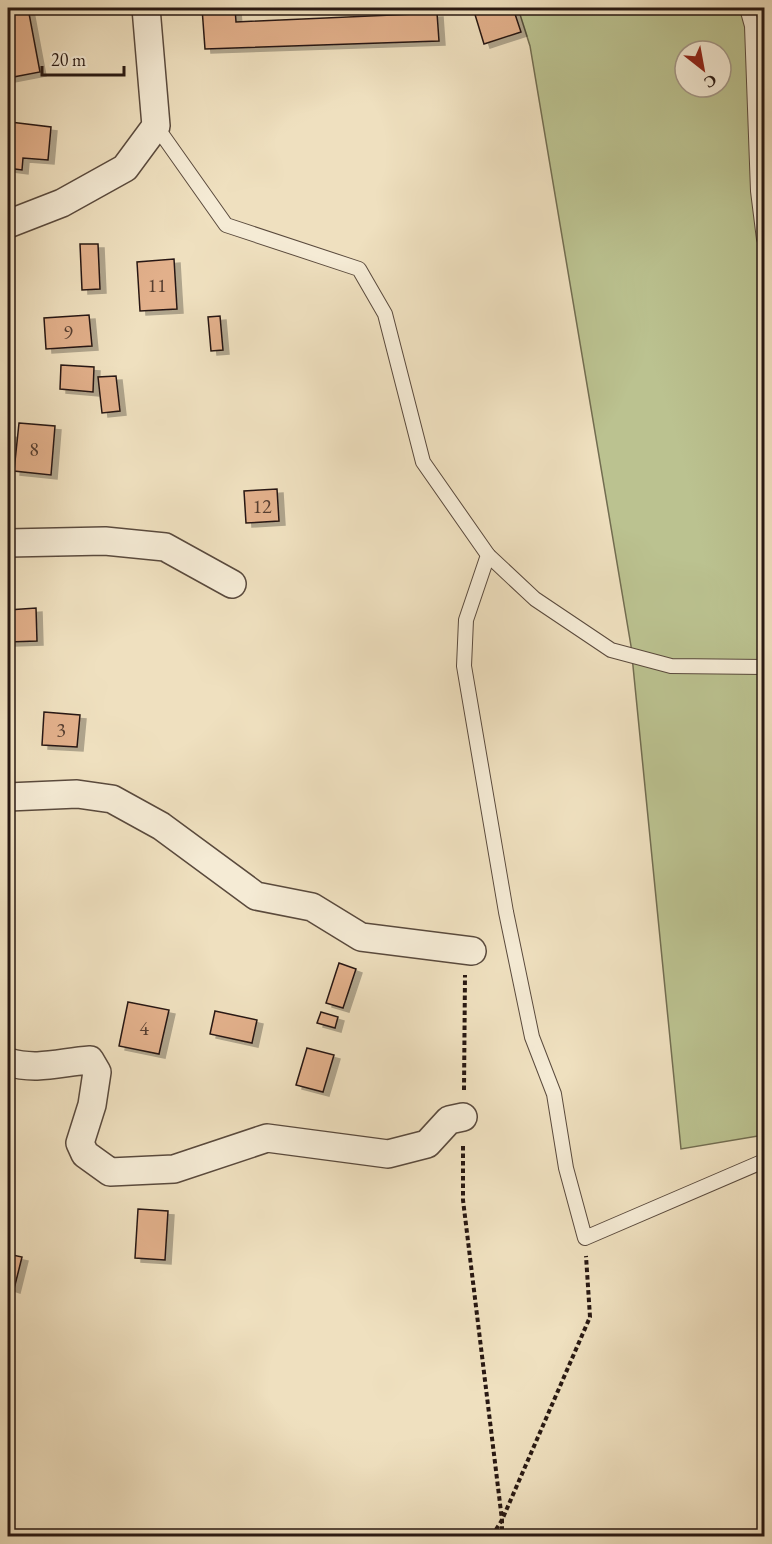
<svg xmlns="http://www.w3.org/2000/svg" width="772" height="1544" font-family="'EB Garamond',serif">
  <defs>
    <filter id="shadow"><feDropShadow dx="6" dy="4" stdDeviation="0" flood-color="#0004"/></filter>
  </defs>
  <rect width="100%" height="100%" fill="#efe0bf"/>
  <filter id="stains"><feTurbulence type="fractalNoise" baseFrequency=".00333" numOctaves="4"/><feColorMatrix values="0 0 0 0 .2 0 0 0 0 .09 0 0 0 0 .02 0 0 0 .5 -.17"/></filter>
  <radialGradient id="worn" r=".72"><stop offset=".6" stop-color="#630" stop-opacity="0"/><stop offset="1" stop-color="#630" stop-opacity=".3"/></radialGradient>
  <!-- green -->
  <path fill="#bbc290" stroke="#726d51" stroke-width="1.5" fill-rule="evenodd" d="M518 8H764V1135L681 1149 631 646 530 46ZM685 51H721V87H685Z"/>
  <!-- building -->
  <g fill="#e2b08b" stroke="#281812" stroke-width="1.5" filter="url(#shadow)">
    <path d="M8 8H28L40 72 8 78Z"/>
    <path d="M202 8H235L236 22 437 13 439 41 205 49Z"/>
    <path d="M473 8H513L521 32 484 44Z"/>
    <path d="M10 122 51 127 48 160 23 158 22 170 8 168V130Z"/>
    <path d="M80 244H98L100 289 82 290Z"/>
    <path d="M174 259 177 309 140 311 137 262Z"/>
    <path d="M89 315 92 346 46 349 44 318Z"/>
    <path d="M220 316 223 350 211 351 208 317Z"/>
    <path d="M61 365 94 367 93 392 60 389Z"/>
    <path d="M116 376 120 411 102 413 98 377Z"/>
    <path d="M19 423 55 426 51 475 14 471Z"/>
    <path d="M8 433 13 434 9 464 8 463Z"/>
    <path d="M277 489 279 521 246 523 244 491Z"/>
    <path d="M36 608 37 641 8 642V610Z"/>
    <path d="M44 712 80 715 77 747 42 745Z"/>
    <path d="M339 963 356 969 343 1008 326 1003Z"/>
    <path d="M128 1002 169 1010 159 1054 119 1046Z"/>
    <path d="M215 1011 257 1020 252 1043 210 1034Z"/>
    <path d="M321 1012 338 1017 335 1028 317 1023Z"/>
    <path d="M307 1048 334 1055 323 1092 296 1085Z"/>
    <path d="M138 1209 168 1211 165 1260 135 1258Z"/>
    <path d="M8 1254 22 1257 14 1289 8 1287Z"/>
  </g>
  <g fill="none" stroke-linecap="round" stroke-linejoin="round">
    <!-- lane casing -->
    <g stroke="#5a4a3d" stroke-width="16">
      <g id="lane">
        <path d="M747 8 752 26 758 191 764 239"/>
        <path d="M156 126 226 225 359 269 385 314 423 462 488 555 466 620 464 666 506 912 532 1037 554 1094 566 1168 585 1238 764 1161"/>
        <path d="M488 555 535 599 611 650 671 666 764 667"/>
      </g>
    </g>
    <!-- street casing -->
    <g stroke="#5a4a3d" stroke-width="30">
      <g id="street">
        <path d="M8 224 62 203 125 168 156 126 146 8"/>
        <path d="M8 543 105 541 165 547 232 584"/>
        <path d="M8 797 77 794 112 799 161 826 256 896 312 907 361 937 472 951"/>
        <path d="M8 1062C37 1071 61 1062 90 1060L97 1072 92 1105 80 1143 85 1154 110 1172 174 1169 267 1138 388 1154 427 1144 449 1120 463 1117"/>
      </g>
    </g>
    <!-- path -->
    <g stroke="#281812" stroke-width="4" stroke-dasharray="4.5 3" stroke-linecap="butt">
      <path d="M464 1090 465 975"/>
      <path d="M463 1146V1200L502 1520V1536"/>
      <path d="M492 1536 502 1520 590 1317 586 1256"/>
    </g>
    <!-- lane -->
    <use href="#lane" stroke="#f5ebd5" stroke-width="14"/>
    <!-- street -->
    <use href="#street" stroke="#f5ebd5" stroke-width="27"/>
  </g>
  <g text-anchor="middle" stroke-width="4.5" stroke-linejoin="round" paint-order="stroke">
    <!-- number labels -->
    <g font-size="20" fill="#563e30">
      <text x="157" y="292">11</text>
      <text x="68" y="339">9</text>
      <text x="34" y="456">8</text>
      <text x="262" y="513">12</text>
      <text x="61" y="737">3</text>
      <text x="144" y="1035">4</text>
    </g>
  </g>
  <!-- margin -->
  <rect width="772" height="1544" fill="none" stroke="#efe0bf" stroke-width="30"/>
  <rect x="9" y="9" width="754" height="1526" fill="none" stroke="#281812" stroke-width="3"/>
  <rect x="15" y="15" width="742" height="1514" fill="none" stroke="#281812" stroke-width="1.5"/>
  <!-- north arrow -->
  <g transform="translate(703 69) rotate(149)"><circle r="28" fill="#f5ebd5" stroke="#a39787" stroke-width="1.5"/>
  <path d="M0-4.5L10 22L0 15L-10 22Z" fill="#8f2418"/>
  <text y="-9" font-size="16" font-weight="bold" text-anchor="middle" fill="#281812">С</text>
  </g>
  <!-- scale -->
  <path d="M42 66v9h82v-9" fill="none" stroke="#281812" stroke-width="3"/>
  <text x="51" y="66" font-size="18" fill="#281812" stroke="#f5ebd5" stroke-width="4.5" paint-order="stroke">20 m</text>
  <rect width="100%" height="100%" filter="url(#stains)"/>
  <rect width="100%" height="100%" fill="url(#worn)"/>
</svg>
